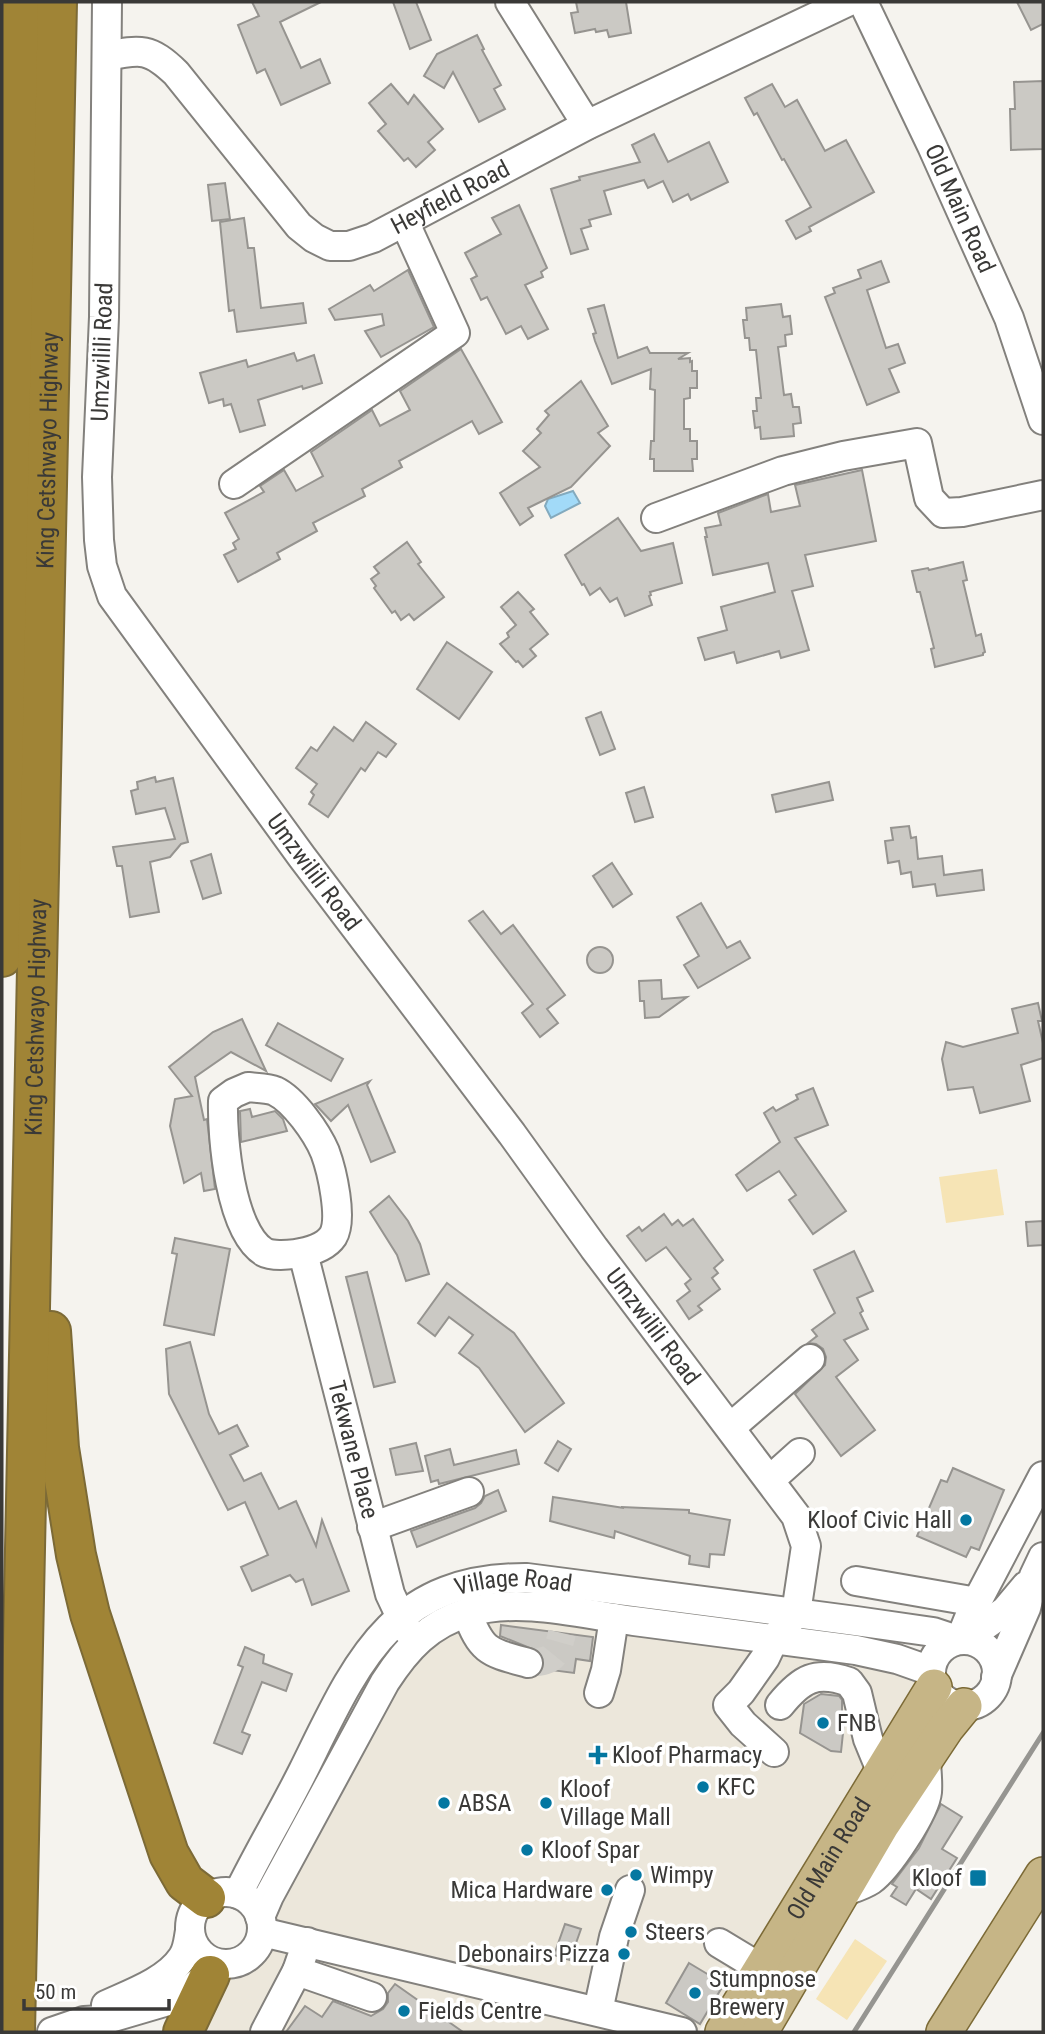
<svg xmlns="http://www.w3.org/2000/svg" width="1045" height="2034" font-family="'Roboto Condensed',sans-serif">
  <rect width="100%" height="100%" fill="#f5f3ee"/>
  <!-- built -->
  <path fill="#ece7db" d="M503 1613 789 1644 914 1675 923 1687 746 1963 698 2032H190L230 1964 237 1963 250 1957 260 1947 267 1935 268 1914 389 1685 445 1630Z"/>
  <!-- green -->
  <g fill="#f6e4b5">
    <path d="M997 1169 1004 1215 946 1223 939 1177Z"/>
    <path d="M855 1939 887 1961 847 2020 816 1999Z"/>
  </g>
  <!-- water -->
  <path fill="#a2daf8" stroke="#83aabe" stroke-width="2" d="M573 491 580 503 551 518 545 506 548 499Z"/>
  <!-- building -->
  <g fill="#cbc9c4" stroke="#969490" stroke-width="2">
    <path d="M252 2H321L280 22 301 68 320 59 330 83 281 105 265 69 257 73 238 25 259 16Z"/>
    <path d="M393 2H416L431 40 410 49Z"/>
    <path d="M576 2H626L631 33 609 37 607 30 596 32 595 29 575 33 571 13 578 12Z"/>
    <path d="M1017 2H1043V24L1031 30Z"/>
    <path d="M477 35 484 49 482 50 501 85 494 89 505 109 479 122 453 72 444 88 424 76 437 54Z"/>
    <path d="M1043 81V149L1011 150 1010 109H1015L1014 82Z"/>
    <path d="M391 84 408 104 414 95 443 129 428 142 435 150 416 167 408 158 404 161 378 131 386 124 369 103Z"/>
    <path d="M772 84 785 107 797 100 825 151 846 140 874 192 809 227 811 231 796 239 786 221 811 207 784 159 782 160 757 113 754 115 745 98Z"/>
    <path d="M654 134 668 162 709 142 728 182 691 200 688 194 673 202 663 181 648 188 644 180 604 191 611 214 589 220 591 226 581 229 588 249 571 254 551 189 580 180 579 177 640 162 632 145Z"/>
    <path d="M225 183 230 219 212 221 208 185Z"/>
    <path d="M519 205 547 268 541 272 543 277 525 285 548 329 528 339 521 326 506 334 487 297 481 300 471 279 477 276 465 253 501 234 492 218Z"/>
    <path d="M244 218 248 248H254L261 308 303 303 306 323 237 332 234 310 229 311 220 222Z"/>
    <path d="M881 261 889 282 867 290 886 348 898 344 905 363 889 369 899 392 867 405 825 297 835 293 833 288 861 278 858 270Z"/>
    <path d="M408 270 434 327 381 357 365 331 384 325 382 314 335 320 329 309 370 285 374 291Z"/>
    <path d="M781 304 783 317 790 316 792 334 785 335 786 346 778 347 784 395 791 394 793 407H799L801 423 793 424 794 436 761 439 760 427 755 428 753 411H757L756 398H761L756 350H750L749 338H745L743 320H747L746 308Z"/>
    <path d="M604 305 618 358 647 347 650 353H688L678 359 690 358V362L692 361V371H697V388H690V398L684 399V429H690V441H697V459H692L693 471H654V459H650L651 441H654L655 390 650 389 651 369 612 384 595 341 593 334 596 333 588 309Z"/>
    <path d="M461 349 502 422 479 434 472 421 399 461 402 467 362 489 365 496 313 523 317 531 277 553 280 559 238 582 224 555 236 549 233 543 239 539 225 513 264 492 260 486 284 470 296 491 323 476 311 452 372 410 380 426 410 410 400 391Z"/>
    <path d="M294 353 297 361 314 355 322 383 303 389 302 386 258 400 265 425 240 432 231 404 224 406 223 399 209 403 200 373 246 360 248 367Z"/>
    <path d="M581 381 608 426 598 433 610 446 571 487 528 508 533 516 520 525 500 493 540 467 523 451 541 433 537 429 549 415 545 411Z"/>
    <path d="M862 470 876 541 805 555 813 586 792 591 809 650 781 658 779 651 737 663 734 652 705 660 698 638 727 630 721 607 775 592 768 563 713 575 705 537H707L705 528 721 525 718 513 768 494 771 512 800 506 795 485Z"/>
    <path d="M618 518 641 551 673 543 682 583 650 592 651 595 649 596 652 605 625 616 617 598 610 602 600 588 590 595 584 584 582 585 565 555Z"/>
    <path d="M407 542 421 562 418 564 444 597 414 620 409 614 401 620 395 611 392 613 374 588 376 586 371 579 379 573 374 567Z"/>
    <path d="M963 562 967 580 963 581 976 636 981 634 985 652 983 653V655L935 667 931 649 934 648 920 592H917L912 571 928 568 929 570Z"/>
    <path d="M518 592 534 609 530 612 548 634 530 649 536 656 523 667 518 661 516 662 500 644 509 637 507 633 516 625 501 607Z"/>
    <path d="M447 642 492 672 459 719 417 689Z"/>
    <path d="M601 712 615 749 600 755 586 718Z"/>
    <path d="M366 722 396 744 386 757 378 752 365 771 361 768 328 817 309 804 314 795 311 792 317 784 296 768 311 747 317 751 334 727 353 741Z"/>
    <path d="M155 777 156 782 173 778 188 842 181 844 170 857 150 862 159 912 130 917 122 866H117L113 847 175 839 165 808 136 814 131 791 138 789 137 782Z"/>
    <path d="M829 782 833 800 776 812 772 795Z"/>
    <path d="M644 787 653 817 635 822 626 793Z"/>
    <path d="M909 826 911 838 916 837 918 859 942 856 944 875 982 870 984 890 937 896 935 884 913 887 911 872 901 874 899 861 888 863 885 841 893 840 891 828Z"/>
    <path d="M211 854 221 893 203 899 191 861Z"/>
    <path d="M612 863 632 894 613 907 593 876Z"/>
    <path d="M701 903 727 948 740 941 750 958 698 988 684 965 699 956 677 917Z"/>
    <path d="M483 911 501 934 513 925 565 995 547 1009 558 1023 540 1037 522 1013 533 1004 469 921Z"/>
    <circle cx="600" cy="960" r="13"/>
    <path d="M661 980 662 999 687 997 659 1017 645 1018 644 1001H640L639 981Z"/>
    <path d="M1038 1003 1042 1021H1038L1043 1043V1058L1021 1065 1030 1101 980 1113 973 1087 948 1090 942 1059 946 1042 963 1047 1018 1033 1012 1009Z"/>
    <path d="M242 1019 266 1071 231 1052 195 1077 204 1120 207 1119 215 1189 204 1191 201 1173 184 1183 170 1126 175 1099 192 1096 169 1067 213 1032Z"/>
    <path d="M278 1023 343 1059 331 1081 266 1045Z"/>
    <path d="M370 1081 367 1085 395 1152 371 1162 348 1105 331 1121 315 1104Z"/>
    <path d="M813 1088 828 1125 795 1138 846 1211 813 1234 789 1200 796 1195 779 1171 747 1191 736 1175 780 1142 764 1113 773 1107 776 1111 798 1099 796 1095Z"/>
    <path d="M250 1109 252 1117 275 1111 283 1119 287 1131 241 1142 240 1111Z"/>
    <path d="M389 1196 408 1221 420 1244 429 1274 406 1281 397 1255 370 1212Z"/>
    <path d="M664 1214 672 1225 678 1220 683 1226 693 1219 723 1260 714 1268 718 1273 712 1278 720 1289 698 1306 702 1310 689 1319 677 1301 690 1291 685 1284 691 1279 666 1247 646 1261 627 1236 639 1227 642 1231Z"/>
    <path d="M1043 1221V1245L1028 1246 1026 1222Z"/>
    <path d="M175 1238 230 1249 214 1335 164 1325 177 1254 172 1253Z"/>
    <path d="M854 1251 873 1291 857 1298 863 1311 860 1313 868 1329 844 1340 858 1360 836 1377 875 1430 841 1456 795 1394 825 1365 826 1357 823 1349 816 1344 808 1343 817 1336 812 1330 835 1313 814 1270Z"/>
    <path d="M367 1272 395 1382 374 1387 346 1277Z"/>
    <path d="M447 1283 514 1333 564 1403 525 1432 479 1368 459 1353 473 1335 449 1317 435 1336 418 1323Z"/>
    <path d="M190 1342 209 1414 219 1434 237 1425 248 1446 230 1455 244 1481 261 1473 279 1509 296 1501 316 1546 322 1520 349 1591 312 1605 303 1579 296 1582 290 1575 252 1591 241 1567 268 1555 245 1502 228 1510 169 1394 166 1349Z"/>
    <path d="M558 1441 571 1449 558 1471 545 1463Z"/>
    <path d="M416 1443 423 1471 396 1475 390 1449Z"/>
    <path d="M450 1449 454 1465 516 1450 519 1464 439 1484 438 1480 431 1482 425 1456Z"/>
    <path d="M953 1468 1004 1490 979 1550 971 1547 966 1557 917 1536 941 1480 947 1482Z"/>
    <path d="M498 1490 506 1511 417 1547 411 1531 475 1508 481 1503 485 1496Z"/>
    <path d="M553 1497 624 1508 621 1507 689 1510V1513L730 1520 724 1555 710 1554 709 1567 689 1564 690 1556 615 1531 614 1538 550 1521Z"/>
    <path d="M501 1625 593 1637 590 1661 576 1659 574 1673 543 1669 544 1659 540 1652 500 1636Z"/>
    <path d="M245 1647 264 1655 263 1663 292 1674 286 1691 262 1682 242 1732 250 1735 242 1754 214 1743 243 1667 238 1665Z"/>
    <path d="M821 1694 839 1696 842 1700V1713L845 1714 841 1752 831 1751 800 1733 804 1704Z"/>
    <path d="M941 1804 962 1817 942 1849 957 1858 931 1899 916 1889 906 1905 891 1896 897 1887 892 1884 919 1848Z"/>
    <path d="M565 1924 581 1929 570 1960 554 1955Z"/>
    <path d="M689 1963 724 1984 700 2024 666 2003Z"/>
    <path d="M395 1984 463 2032H286L305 2006 322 2017 333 2001 371 2016 383 2009 388 2002V1993Z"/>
  </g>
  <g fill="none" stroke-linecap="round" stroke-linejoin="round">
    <!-- minor-tunnel -->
    <path stroke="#d0cec9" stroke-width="28" stroke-dasharray="28 14" stroke-linecap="butt" d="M528 1663C554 1661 556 1658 562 1633"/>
    <!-- minor casing -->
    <g stroke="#83817d" stroke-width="32">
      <g id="minor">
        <path id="s1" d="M107 2 104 317 97 477 99 540 102 566 112 596 302 857 512 1134 594 1248 796 1516 806 1546 796 1613 774 1639 765 1658 741 1692 728 1705 743 1724 774 1752"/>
        <path d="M510 2 587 125"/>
        <path id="s2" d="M863 2 932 146 1009 318 1043 420"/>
        <path id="s3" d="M107 56C141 49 150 48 176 73L299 226 314 238 330 246H349L373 238 587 125 847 2"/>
        <path d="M234 484 455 333 405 223"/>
        <path d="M656 518 783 471 843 456 917 443 929 498 943 513 962 512 1043 495"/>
        <path d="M248 1087C256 1088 268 1088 275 1091 294 1100 317 1133 325 1152 332 1171 343 1219 333 1236 325 1248 309 1252 295 1254 287 1255 271 1256 264 1252 230 1231 222 1137 223 1101L234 1093Z"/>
        <path id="s4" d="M303 1253 390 1594 407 1630"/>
        <path d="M731 1427 810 1359"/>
        <path d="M771 1479 800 1453"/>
        <path d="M372 1527 469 1492"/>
        <path d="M856 1581 977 1602"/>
        <path d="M467 1613C482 1652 488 1652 528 1663"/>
        <path d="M960 1640 971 1613 1043 1476"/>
        <path d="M971 1640 984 1626 1005 1611 1026 1586"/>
        <circle cx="964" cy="1673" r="33"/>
        <path d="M996 1677 1026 1608 1034 1576 1043 1557"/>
        <path d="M599 1693 606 1670 614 1618"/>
        <path d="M780 1705C801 1679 816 1670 849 1682L857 1693 868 1739 882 1773"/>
        <circle cx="226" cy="1928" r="36"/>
        <path d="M840 1893C850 1889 862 1886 871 1880 888 1868 925 1812 927 1792 928 1781 926 1769 926 1758"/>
        <path id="s5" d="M238 1894C258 1853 282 1813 303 1771 356 1664 390 1577 527 1578L856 1621 933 1632 957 1640"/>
        <path d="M260 1917 269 1896 385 1682C407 1648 429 1624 469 1612 521 1597 581 1614 634 1621 708 1631 782 1640 856 1650L897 1659 931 1671"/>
        <path d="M262 1932 682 2032"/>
        <path d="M307 1942 297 1971 372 1997"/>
        <path d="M719 1943 762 1969"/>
        <path d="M106 2005C130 1994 167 1981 182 1958 188 1950 188 1941 190 1931"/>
        <path d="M598 2011 614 1937 630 1890"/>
        <path d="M52 2032 84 2021 103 2020 178 1998 208 1976"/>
        <path d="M265 2032 297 1971"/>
      </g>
    </g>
    <!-- major casing -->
    <g stroke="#7c6a36" stroke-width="38">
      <g id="major">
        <path id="s6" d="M723 2032 934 1687"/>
        <path d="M760 2032 882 1824 946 1728 964 1706"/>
        <path d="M944 2032 1043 1875"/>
      </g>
    </g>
    <!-- highway casing -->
    <g stroke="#7c6a36" stroke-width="42">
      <g id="highway">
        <path d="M2 957 21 2"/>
        <path d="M51 1331 59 1448 76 1555 90 1614 169 1854 185 1882 206 1898"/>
        <path id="s7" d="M15 2032 57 2"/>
        <path d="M183 2032 210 1975"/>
      </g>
    </g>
    <!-- minor -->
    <use href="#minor" stroke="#fff" stroke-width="28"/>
    <!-- major -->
    <use href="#major" stroke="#c6b586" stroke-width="35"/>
    <!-- highway -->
    <use href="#highway" stroke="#a08436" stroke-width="38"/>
    <!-- rail -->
    <path stroke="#969591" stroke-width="5" d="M854 2032 1043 1733"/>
  </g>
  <!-- markers -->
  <g fill="#0477a1" stroke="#fff" stroke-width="2.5">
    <circle cx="966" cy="1520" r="7"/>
    <circle cx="823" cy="1723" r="7"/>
    <path d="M594.5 1744.5h7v7h7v7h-7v7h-7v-7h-7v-7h7z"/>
    <circle cx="703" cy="1787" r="7"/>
    <circle cx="444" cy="1803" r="7"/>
    <circle cx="546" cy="1803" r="7"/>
    <circle cx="527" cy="1850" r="7"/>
    <circle cx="636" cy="1875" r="7"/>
    <rect x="969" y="1869" width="18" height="18" rx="3.5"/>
    <circle cx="607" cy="1890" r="7"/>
    <circle cx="631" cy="1932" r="7"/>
    <circle cx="624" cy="1954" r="7"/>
    <circle cx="695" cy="1993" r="7"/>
    <circle cx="404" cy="2011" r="7"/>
  </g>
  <g text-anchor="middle" stroke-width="7" stroke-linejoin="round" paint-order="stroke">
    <!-- street labels -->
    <g font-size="24" fill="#3a3937" stroke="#fff">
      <text dy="8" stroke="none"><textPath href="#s3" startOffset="441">Heyfield Road</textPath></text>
      <text dy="8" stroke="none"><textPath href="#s2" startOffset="228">Old Main Road</textPath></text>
      <text transform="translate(102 352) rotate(-88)" y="8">Umzwilili Road</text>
      <text dy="8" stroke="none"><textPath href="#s7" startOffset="1582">King Cetshwayo Highway</textPath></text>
      <text dy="8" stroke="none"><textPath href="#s1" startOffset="938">Umzwilili Road</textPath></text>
      <text dy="8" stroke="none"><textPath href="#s7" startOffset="1015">King Cetshwayo Highway</textPath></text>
      <text dy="8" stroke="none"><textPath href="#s1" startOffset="1505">Umzwilili Road</textPath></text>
      <text dy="8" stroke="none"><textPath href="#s4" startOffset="203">Tekwane Place</textPath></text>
      <text dy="8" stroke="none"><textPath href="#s5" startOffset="444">Village Road</textPath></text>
      <text dy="8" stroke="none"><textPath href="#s6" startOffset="203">Old Main Road</textPath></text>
    </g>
    <!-- poi labels -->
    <g font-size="24" fill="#3a3937" stroke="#fff" text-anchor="start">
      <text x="952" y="1528" text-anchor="end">Kloof Civic Hall</text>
      <text x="837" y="1731">FNB</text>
      <text x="612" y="1763">Kloof Pharmacy</text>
      <text x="717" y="1795">KFC</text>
      <text x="560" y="1797">Kloof<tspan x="560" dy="28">Village Mall</tspan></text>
      <text x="458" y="1811">ABSA</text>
      <text x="541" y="1858">Kloof Spar</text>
      <text x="650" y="1883">Wimpy</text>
      <text x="962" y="1886" text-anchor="end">Kloof</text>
      <text x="593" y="1898" text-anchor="end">Mica Hardware</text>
      <text x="645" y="1940">Steers</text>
      <text x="610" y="1962" text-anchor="end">Debonairs Pizza</text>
      <text x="709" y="1987">Stumpnose<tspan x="709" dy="28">Brewery</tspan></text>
      <text x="418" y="2019">Fields Centre</text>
    </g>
  </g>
  <!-- border -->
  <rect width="1045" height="2034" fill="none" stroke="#3a3937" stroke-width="7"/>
  <!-- scale -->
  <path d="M24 1999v10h145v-10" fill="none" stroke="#3a3937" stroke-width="3.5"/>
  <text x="35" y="1999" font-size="21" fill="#3a3937" stroke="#ffffff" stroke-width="5" paint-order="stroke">50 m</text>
</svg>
